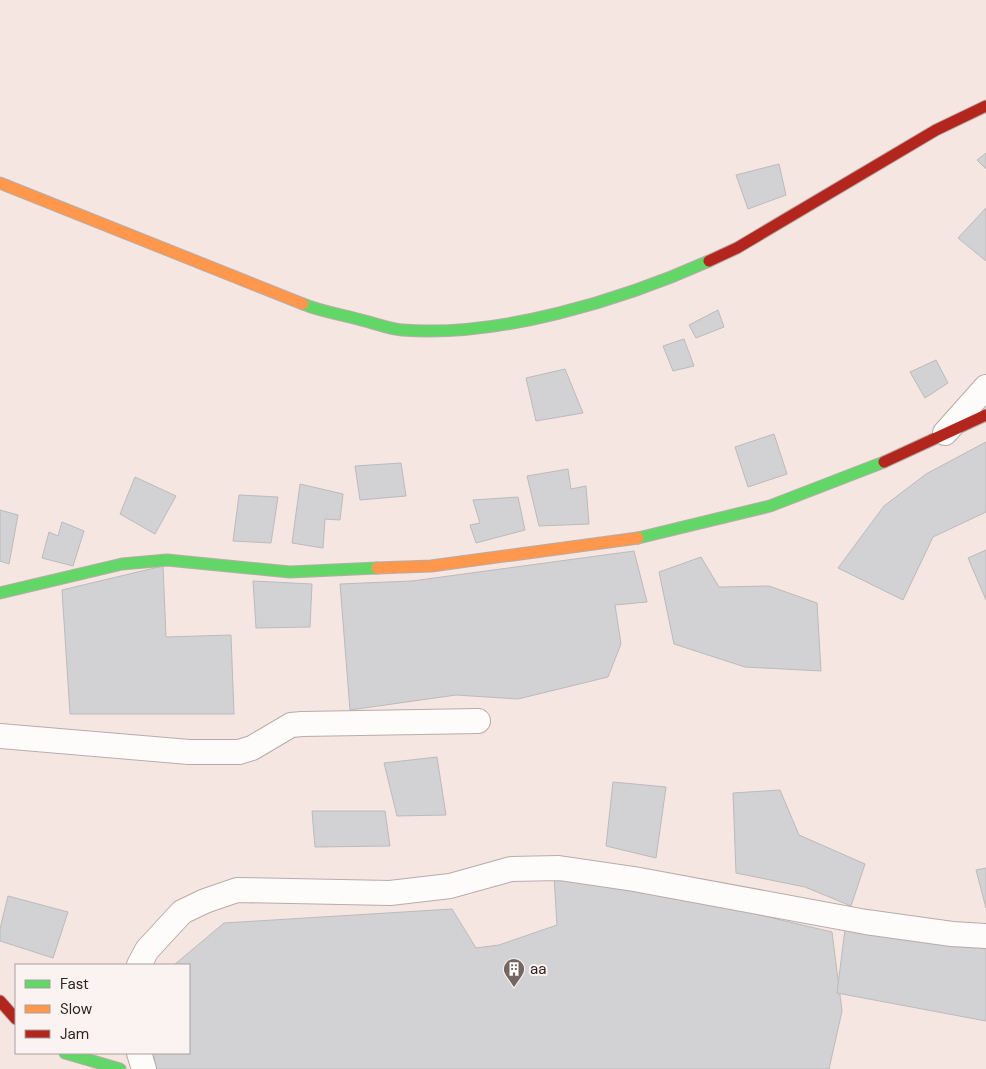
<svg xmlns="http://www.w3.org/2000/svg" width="986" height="1069" font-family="'DM Sans',sans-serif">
  <rect width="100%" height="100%" fill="#f5e6e2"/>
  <!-- building -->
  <g fill="#d2d1d3" stroke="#bbbbbc">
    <path d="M986 153V169L977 160Z"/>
    <path d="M779 164 786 195 748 209 736 175Z"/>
    <path d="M986 208V261L958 238Z"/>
    <path d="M718 310 724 327 696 338 689 325Z"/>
    <path d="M684 339 694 366 673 371 663 346Z"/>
    <path d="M936 360 948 383 925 398 910 372Z"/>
    <path d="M565 369 583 413 536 421 526 378Z"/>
    <path d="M774 434 787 474 748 487 735 447Z"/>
    <path d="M986 442V512L933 537 903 600 838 568 884 506 926 474Z"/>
    <path d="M401 463 406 496 360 500 355 466Z"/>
    <path d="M568 469 571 489 586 486 589 524 539 526 527 476Z"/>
    <path d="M135 477 176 496 155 534 120 514Z"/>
    <path d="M300 484 343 494 340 520 325 519 323 548 292 543Z"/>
    <path d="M239 495 278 497 271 543 233 541Z"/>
    <path d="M518 497 525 530 476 543 470 525 480 523 473 500Z"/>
    <path d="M0 510 18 515 9 564 0 561Z"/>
    <path d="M62 522 84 531 73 566 42 558 49 532 58 536Z"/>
    <path d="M986 550V600L968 558Z"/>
    <path d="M634 551 647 602 615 605 621 644 608 677 518 699 456 695 350 710 340 584 412 581Z"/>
    <path d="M701 557 719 587 769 586 817 603 821 671 745 667 674 644 659 572Z"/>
    <path d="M163 566 166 637 231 635 234 714H70L62 590Z"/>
    <path d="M253 581 312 584 310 627 256 628Z"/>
    <path d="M437 757 446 815 397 816 384 763Z"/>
    <path d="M613 782 666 787 656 858 606 846Z"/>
    <path d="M780 790 799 835 865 864 851 906 805 887 736 873 733 793Z"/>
    <path d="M312 811H385L390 846 315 847Z"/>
    <path d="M986 868V908L976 870Z"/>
    <path d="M554 877 645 888 832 932 842 1011 829 1069H154L155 1053H189V965H174L224 923 452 909 476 948 499 945 557 925Z"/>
    <path d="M8 896 68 912 53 958 0 941V929Z"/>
    <path d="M845 929 986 941V1021L837 993Z"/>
  </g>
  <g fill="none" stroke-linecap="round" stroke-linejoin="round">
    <!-- street casing -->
    <g stroke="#b8aca9" stroke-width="26">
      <g id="street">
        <path d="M945 433 986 387"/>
        <path d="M0 736 189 752H239L252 748 291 725 302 724 478 721"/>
        <path d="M139 965 147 950 182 912 205 901 237 890 390 893 450 886 511 869 559 868 634 879 866 922 952 934 986 936"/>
        <path d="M139 1053 144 1069"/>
      </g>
    </g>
    <!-- fast casing -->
    <g stroke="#b8aca9" stroke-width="13">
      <g id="fast">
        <path d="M303 304C322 312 345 315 365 321 377 324 390 329 402 330 498 338 622 300 709 261"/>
        <path d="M638 538 770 506 884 462"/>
        <path d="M0 593 122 564 167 560 290 572 377 568"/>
        <path d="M65 1053 120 1069"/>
      </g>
    </g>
    <!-- slow casing -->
    <g stroke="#b8aca9" stroke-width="13">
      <g id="slow">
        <path d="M0 183 303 304"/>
        <path d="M377 568 431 566 638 538"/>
      </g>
    </g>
    <!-- jam casing -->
    <g stroke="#b8aca9" stroke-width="13">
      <g id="jam">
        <path d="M709 261 737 248 936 130 986 106"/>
        <path d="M884 462 986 415"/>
        <path d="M0 1001 16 1019"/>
      </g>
    </g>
    <!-- street -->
    <use href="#street" stroke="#fefbfb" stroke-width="24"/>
    <!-- fast -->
    <use href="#fast" stroke="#63d668" stroke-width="11"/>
    <!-- slow -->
    <use href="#slow" stroke="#ff974d" stroke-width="11"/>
    <!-- jam -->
    <use href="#jam" stroke="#b3261e" stroke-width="11"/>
  </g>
  <!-- icons -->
  <defs>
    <g id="building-pin" transform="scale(1.125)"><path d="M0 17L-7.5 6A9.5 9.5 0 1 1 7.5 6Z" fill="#746763" stroke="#fbf3f2"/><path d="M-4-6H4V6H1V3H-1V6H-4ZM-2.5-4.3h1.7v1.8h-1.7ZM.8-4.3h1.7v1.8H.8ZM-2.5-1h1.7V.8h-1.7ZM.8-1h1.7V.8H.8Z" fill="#fff"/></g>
  </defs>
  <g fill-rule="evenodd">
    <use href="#building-pin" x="514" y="969"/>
  </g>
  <g text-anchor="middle" stroke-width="4" stroke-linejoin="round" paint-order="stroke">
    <!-- poi labels -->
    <g font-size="15" fill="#2f221f" stroke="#fbf3f2" text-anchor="start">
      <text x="530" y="974">aa</text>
    </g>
  </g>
  <!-- legend -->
  <rect x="15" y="964" width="175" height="90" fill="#fbf3f2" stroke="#a99f9e"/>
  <rect x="25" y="980" width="25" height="8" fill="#63d668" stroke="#a99f9e"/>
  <text x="60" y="989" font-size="15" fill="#2f221f">Fast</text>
  <rect x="25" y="1005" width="25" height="8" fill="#ff974d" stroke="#a99f9e"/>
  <text x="60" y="1014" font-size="15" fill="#2f221f">Slow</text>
  <rect x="25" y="1030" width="25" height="8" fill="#b3261e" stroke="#a99f9e"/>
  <text x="60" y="1039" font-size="15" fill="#2f221f">Jam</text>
</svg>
